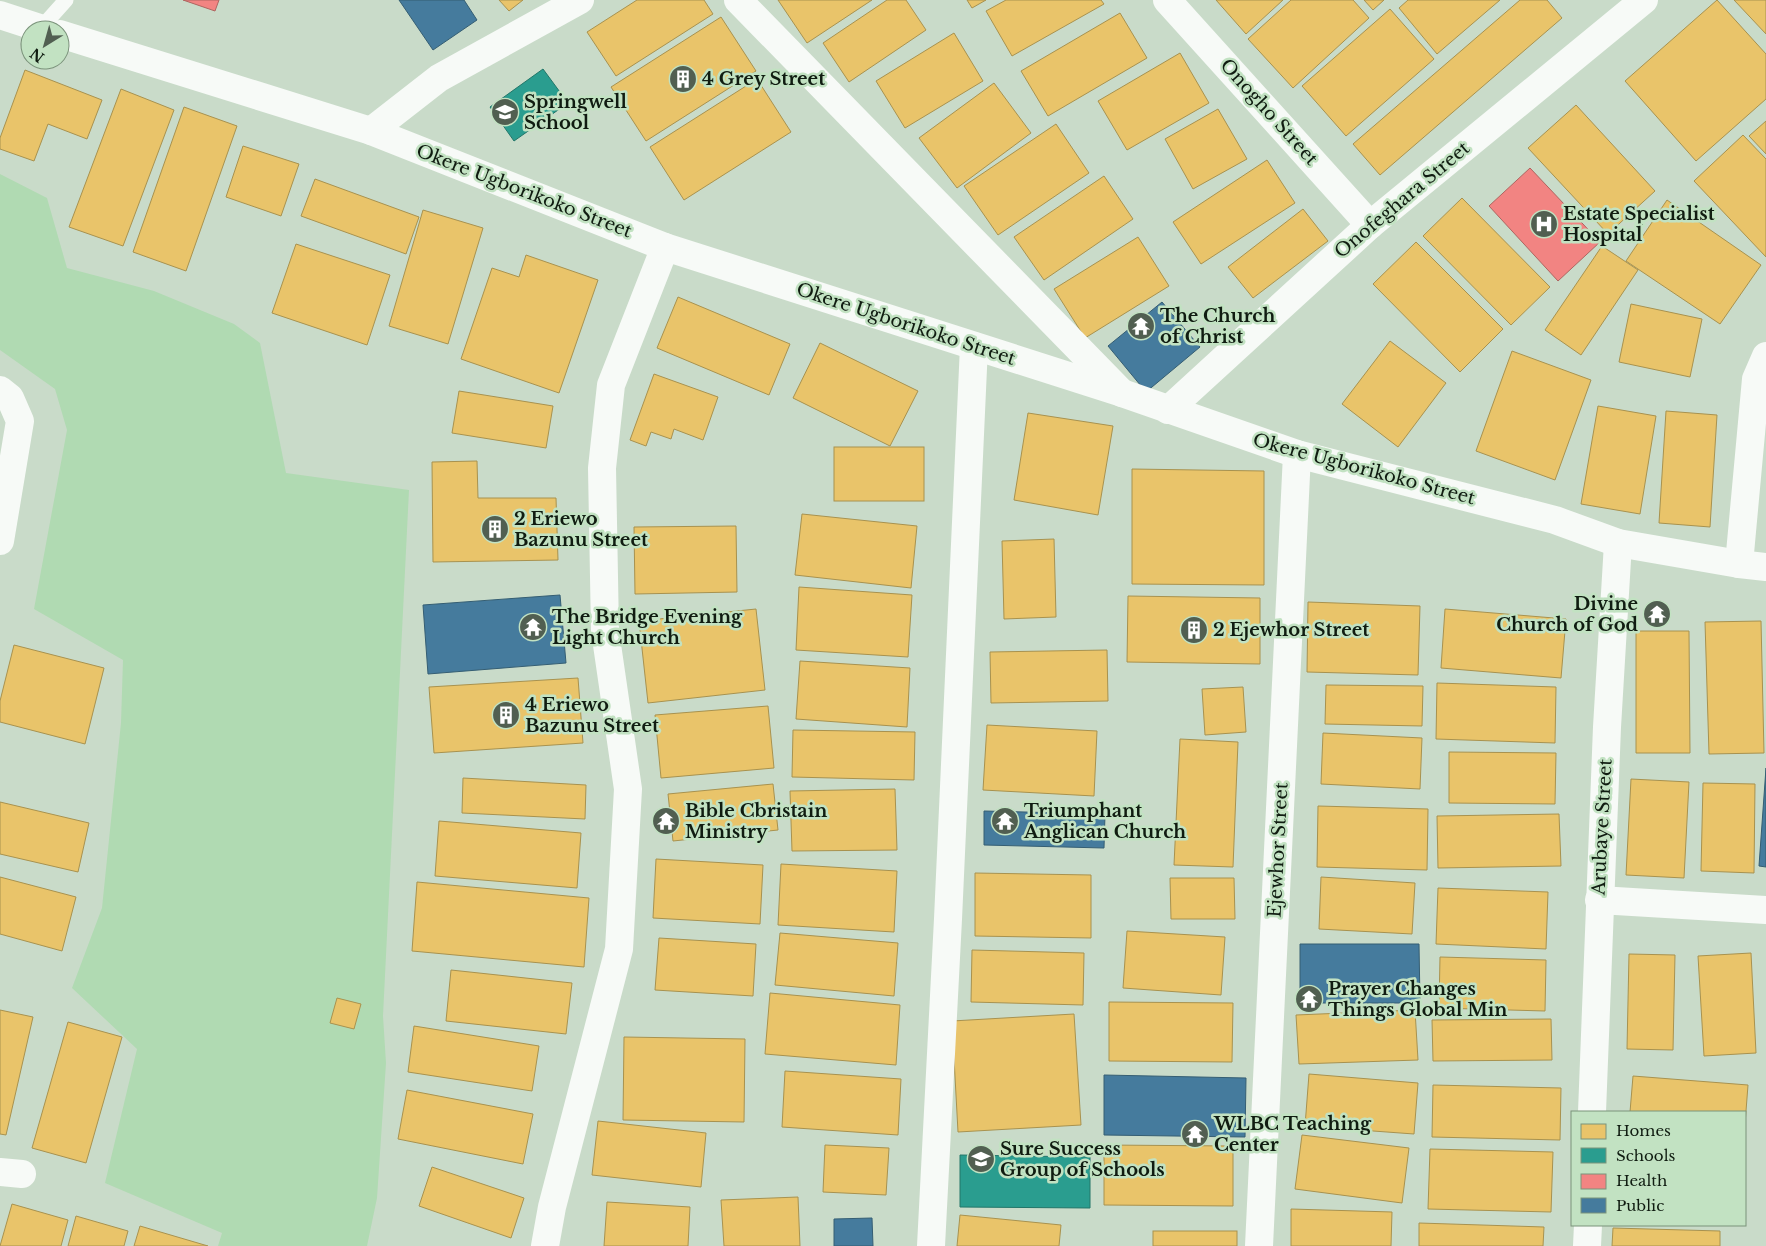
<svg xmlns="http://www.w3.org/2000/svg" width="1766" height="1246" font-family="'Libre Baskerville',serif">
  <rect width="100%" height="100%" fill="#c9dbc9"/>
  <!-- green -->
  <path fill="#b0dab2" d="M0 174 47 198 67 268 154 291 234 324 260 343 286 473 409 490 383 1016 386 1063 377 1198 367 1246H218L222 1233 105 1183 137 1049 72 988 102 908 121 723 123 660 34 609 67 430 55 389 0 350Z"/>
  <!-- homes -->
  <g fill="#e9c46a" stroke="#a8924f">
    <path d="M499 0H523L509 11Z"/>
    <path d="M637 0H704L713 14 616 76 587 32Z"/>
    <path d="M778 0H872L807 43Z"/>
    <path d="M887 0H906L926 30 849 82 823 43Z"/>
    <path d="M967 0H986L972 8Z"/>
    <path d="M1006 0H1101L1104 4 1012 56 986 11Z"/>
    <path d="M1216 0H1283L1246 34Z"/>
    <path d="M1291 0H1353L1369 18 1293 88 1248 39Z"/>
    <path d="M1364 0H1384L1373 10Z"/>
    <path d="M1408 0H1500L1437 54 1399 8Z"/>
    <path d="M1520 0H1547L1562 18 1380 175 1353 144Z"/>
    <path d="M1717 0 1766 54V99L1696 161 1625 81Z"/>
    <path d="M1734 0H1766V34Z"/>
    <path d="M1390 9 1434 59 1346 136 1302 86Z"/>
    <path d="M1120 13 1147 58 1048 116 1021 71Z"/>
    <path d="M721 17 756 71 646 141 611 87Z"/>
    <path d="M954 33 983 81 905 128 876 81Z"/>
    <path d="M1180 53 1209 103 1127 150 1098 101Z"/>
    <path d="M25 70 102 100 87 139 48 124 34 161 0 149V138Z"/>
    <path d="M757 79 791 132 684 200 650 147Z"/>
    <path d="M994 83 1031 133 957 188 919 138Z"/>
    <path d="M121 89 174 110 123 246 69 227Z"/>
    <path d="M1576 105 1655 191 1608 234 1528 148Z"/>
    <path d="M184 107 237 126 186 271 133 252Z"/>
    <path d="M1218 109 1247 159 1193 189 1165 139Z"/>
    <path d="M1766 121V154L1749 136Z"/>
    <path d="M1056 124 1089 173 998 235 964 186Z"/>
    <path d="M1743 135 1766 159V257L1694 181Z"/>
    <path d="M243 146 299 164 281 216 226 197Z"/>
    <path d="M1267 160 1295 203 1201 264 1173 222Z"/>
    <path d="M1104 176 1133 219 1044 280 1014 237Z"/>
    <path d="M315 179 419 217 406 254 301 216Z"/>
    <path d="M1462 198 1550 287 1511 325 1423 236Z"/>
    <path d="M1667 200 1761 265 1720 324 1626 261Z"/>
    <path d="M1303 209 1328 241 1253 298 1228 267Z"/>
    <path d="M423 210 483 228 448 344 389 326Z"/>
    <path d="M1138 237 1169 286 1085 338 1054 289Z"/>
    <path d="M1416 242 1503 329 1460 372 1373 284Z"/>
    <path d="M296 244 390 275 367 345 272 313Z"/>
    <path d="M1602 246 1638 270 1581 355 1545 330Z"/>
    <path d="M526 255 598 280 559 393 461 359 492 268 519 277Z"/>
    <path d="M678 297 790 344 769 395 657 348Z"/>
    <path d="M1631 304 1702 319 1690 377 1619 362Z"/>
    <path d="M1390 341 1446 383 1398 447 1342 404Z"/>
    <path d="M820 343 918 391 890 446 793 398Z"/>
    <path d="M1512 351 1591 380 1555 480 1476 451Z"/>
    <path d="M654 374 718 397 703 440 674 429 671 439 651 432 646 446 630 440Z"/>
    <path d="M459 391 553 406 546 448 452 433Z"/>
    <path d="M1598 406 1656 416 1640 514 1581 504Z"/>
    <path d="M1666 411 1717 415 1710 527 1659 523Z"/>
    <path d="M1028 413 1113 426 1098 515 1014 500Z"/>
    <rect x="834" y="447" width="90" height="54"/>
    <path d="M477 461 478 498H556L558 560 433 562 432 462Z"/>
    <path d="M1132 469 1264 471V585L1132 584Z"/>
    <path d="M802 514 917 526 911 588 795 575Z"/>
    <path d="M736 526 737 592 635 594 634 527Z"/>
    <path d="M1054 539 1056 617 1004 619 1002 541Z"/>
    <path d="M799 587 912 595 908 657 796 650Z"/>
    <path d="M1128 596 1260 598V664L1127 662Z"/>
    <path d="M1308 602 1420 606 1418 675 1307 672Z"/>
    <path d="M756 609 765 690 648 703 639 621Z"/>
    <path d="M1445 609 1566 619 1561 678 1441 668Z"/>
    <path d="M1761 621 1764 753 1709 754 1705 622Z"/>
    <path d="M1636 631H1689L1690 753H1636Z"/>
    <path d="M14 645 104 668 85 744 0 722V701Z"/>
    <path d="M1107 650 1108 701 991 703 990 652Z"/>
    <path d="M800 661 910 668 907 727 796 719Z"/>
    <path d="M578 678 583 743 434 753 429 687Z"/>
    <path d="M1437 683 1556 687 1555 743 1436 739Z"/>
    <path d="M1326 685 1423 686 1422 726 1325 724Z"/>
    <path d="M1243 687 1246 732 1205 735 1202 689Z"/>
    <path d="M768 706 774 768 661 778 655 715Z"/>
    <path d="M987 725 1097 731 1094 796 983 790Z"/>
    <path d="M793 730 915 732 914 780 792 777Z"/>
    <path d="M1323 733 1422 738 1420 789 1321 784Z"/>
    <path d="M1180 739 1238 742 1233 867 1174 865Z"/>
    <path d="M1449 752 1556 753 1555 804 1449 803Z"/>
    <path d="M463 778 586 785 585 819 462 813Z"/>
    <path d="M1631 779 1689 782 1684 878 1626 875Z"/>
    <path d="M1703 783 1755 784 1754 873 1701 871Z"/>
    <path d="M773 784 778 830 673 841 668 794Z"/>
    <path d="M895 789 897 850 792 851 790 791Z"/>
    <path d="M0 802 89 823 78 872 0 854Z"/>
    <path d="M1318 806 1428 809 1427 870 1317 867Z"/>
    <path d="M1559 814 1561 866 1438 868 1437 816Z"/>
    <path d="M439 821 581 833 577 888 435 876Z"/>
    <path d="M656 859 763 865 760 924 653 918Z"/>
    <path d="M781 864 897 871 894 932 778 925Z"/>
    <path d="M975 873 1091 875V938L975 936Z"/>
    <path d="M0 877 76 897 62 951 0 934Z"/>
    <path d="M1321 877 1415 883 1412 934 1319 929Z"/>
    <path d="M1170 878H1234L1235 919H1171Z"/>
    <path d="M417 882 589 898 584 967 412 951Z"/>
    <path d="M1438 888 1548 892 1546 949 1436 944Z"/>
    <path d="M1127 931 1225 937 1221 995 1123 988Z"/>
    <path d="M780 933 898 943 894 996 775 985Z"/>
    <path d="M659 938 756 944 753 996 655 990Z"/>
    <path d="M972 950 1084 953 1083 1005 971 1002Z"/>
    <path d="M1751 953 1756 1053 1704 1056 1698 956Z"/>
    <path d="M1629 954 1675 955 1673 1050 1627 1049Z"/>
    <path d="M1440 957 1546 960 1545 1011 1439 1008Z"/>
    <path d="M451 970 572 983 566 1034 446 1021Z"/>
    <path d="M770 993 900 1005 896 1065 765 1054Z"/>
    <path d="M337 998 361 1004 354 1029 330 1023Z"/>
    <path d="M1109 1002 1233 1003 1232 1062 1109 1061Z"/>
    <path d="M0 1010 33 1017 6 1135 0 1134Z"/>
    <path d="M1415 1010 1418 1060 1299 1064 1296 1015Z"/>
    <path d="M1074 1014 1081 1125 958 1132 952 1021Z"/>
    <path d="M1551 1019 1552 1060 1433 1061 1432 1020Z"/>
    <path d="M68 1022 122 1037 86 1163 32 1148Z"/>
    <path d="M414 1026 539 1046 532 1091 408 1072Z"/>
    <path d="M624 1037 745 1039 744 1122 623 1120Z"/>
    <path d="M785 1071 901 1079 898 1135 782 1127Z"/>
    <path d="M1309 1074 1418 1083 1414 1134 1305 1126Z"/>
    <path d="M1633 1076 1748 1085 1745 1124V1112H1630Z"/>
    <path d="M1433 1085 1561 1088 1560 1140 1432 1137Z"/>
    <path d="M407 1090 533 1114 523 1164 398 1139Z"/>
    <path d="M598 1121 706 1133 701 1187 592 1175Z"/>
    <path d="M1302 1135 1409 1148 1402 1203 1295 1189Z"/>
    <path d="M825 1145 889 1148 886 1195 823 1192Z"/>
    <path d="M1104 1145 1233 1146V1206L1104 1205Z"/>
    <path d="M1430 1149 1553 1152 1551 1212 1428 1209Z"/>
    <path d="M432 1167 524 1198 511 1238 419 1206Z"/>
    <path d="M798 1197 800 1246H724L721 1200Z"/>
    <path d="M607 1202 690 1207 688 1246H604Z"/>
    <path d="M12 1204 68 1220 61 1246H0Z"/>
    <path d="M1291 1209 1392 1212 1391 1246H1291Z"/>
    <path d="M960 1215 1061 1225 1059 1246H957Z"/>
    <path d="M76 1216 128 1231 124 1246H68Z"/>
    <path d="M1419 1223 1544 1227 1543 1246H1419Z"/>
    <path d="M140 1226 208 1246H134Z"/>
    <path d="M1613 1228 1720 1231V1246H1612Z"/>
    <rect x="1153" y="1231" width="84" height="15"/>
  </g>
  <!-- schools -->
  <g fill="#2a9d8f" stroke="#227669">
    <path d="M543 69 568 103 514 141 490 107Z"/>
    <path d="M960 1155 1090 1157V1208L960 1207Z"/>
  </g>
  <!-- health -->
  <g fill="#f28482" stroke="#ae6560">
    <path d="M183 0H219L215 11Z"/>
    <path d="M1530 168 1600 242 1558 281 1489 206Z"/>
  </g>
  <!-- public -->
  <g fill="#457b9d" stroke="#355e73">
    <path d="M399 0H464L477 20 433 50Z"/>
    <path d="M1162 302 1200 347 1146 392 1108 346Z"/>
    <path d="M560 595 566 663 428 674 423 605Z"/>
    <path d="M1766 768V867L1759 866Z"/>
    <path d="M984 811 1105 814 1104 848 984 845Z"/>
    <path d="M1300 944H1419L1420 1003H1300Z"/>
    <path d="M1104 1075 1246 1078 1245 1137 1104 1135Z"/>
    <path d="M872 1218 873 1246H834V1219Z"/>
  </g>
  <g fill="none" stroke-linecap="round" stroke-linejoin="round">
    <!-- lane -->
    <path stroke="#f7faf7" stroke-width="15" d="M41 28 66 0"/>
    <!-- street -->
    <g stroke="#f7faf7" stroke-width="28">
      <path d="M738 0 1122 393"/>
      <path d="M1167 0 1370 225"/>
      <path d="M371 131 439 78 580 0"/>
      <path d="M0 390 10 398 20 421 0 541"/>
      <path d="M1168 410 1370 225 1644 0"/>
      <path d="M1739 564 1756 379 1766 356"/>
      <path d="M1599 900 1766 910"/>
      <path d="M1592 1112 1607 727 1618 543"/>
      <path d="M0 1172 22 1174"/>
      <path d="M545 1246 552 1207 619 949 628 789 605 631 602 468 611 385 665 247"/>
      <path d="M931 1246 948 919 974 346"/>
      <path d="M1259 1246 1297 454"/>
      <path d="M1587 1246 1588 1225"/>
    </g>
    <!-- secondary -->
    <g stroke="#f7faf7" stroke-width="28">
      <path d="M0 15 46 30"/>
      <path d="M60 34 371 131 665 247 1122 393 1297 454 1555 520 1618 543 1739 564 1766 567"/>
    </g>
  </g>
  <!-- icons -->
  <defs>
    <g id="building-disc" transform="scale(1.4375)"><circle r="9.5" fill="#515f51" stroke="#c2e2c2"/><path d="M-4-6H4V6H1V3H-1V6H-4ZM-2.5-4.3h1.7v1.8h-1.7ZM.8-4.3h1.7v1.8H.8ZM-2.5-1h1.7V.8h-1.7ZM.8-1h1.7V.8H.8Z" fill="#fff"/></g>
    <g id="school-disc" transform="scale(1.4375)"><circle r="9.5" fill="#515f51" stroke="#c2e2c2"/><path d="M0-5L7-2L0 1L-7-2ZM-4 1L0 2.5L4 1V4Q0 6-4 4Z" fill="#fff"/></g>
    <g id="hospital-disc" transform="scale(1.4375)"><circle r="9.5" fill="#515f51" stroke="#c2e2c2"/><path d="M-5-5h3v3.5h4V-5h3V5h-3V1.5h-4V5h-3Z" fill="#fff"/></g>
    <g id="temple-disc" transform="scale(1.4375)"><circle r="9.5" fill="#515f51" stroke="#c2e2c2"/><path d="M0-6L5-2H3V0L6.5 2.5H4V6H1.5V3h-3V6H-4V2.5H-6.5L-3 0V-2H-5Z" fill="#fff"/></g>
  </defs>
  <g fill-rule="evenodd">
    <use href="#building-disc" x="683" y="79"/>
    <use href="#school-disc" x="505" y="112"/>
    <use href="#hospital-disc" x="1544" y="224"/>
    <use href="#temple-disc" x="1141" y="326"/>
    <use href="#building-disc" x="495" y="529"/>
    <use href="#temple-disc" x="1657" y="614"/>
    <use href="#temple-disc" x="533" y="627"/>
    <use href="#building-disc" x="1194" y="630"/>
    <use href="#building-disc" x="506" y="715"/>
    <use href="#temple-disc" x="666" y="821"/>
    <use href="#temple-disc" x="1005" y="821"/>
    <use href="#temple-disc" x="1309" y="999"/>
    <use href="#temple-disc" x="1195" y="1134"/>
    <use href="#school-disc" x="981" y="1159"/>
  </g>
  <g text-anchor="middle" stroke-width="5" stroke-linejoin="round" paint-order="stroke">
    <!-- poi labels -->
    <g font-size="18" font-weight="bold" fill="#101c11" stroke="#c2e2c2" text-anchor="start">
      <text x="702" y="85">4 Grey Street</text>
      <text x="524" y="108">Springwell<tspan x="524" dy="21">School</tspan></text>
      <text x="1563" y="220">Estate Specialist<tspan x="1563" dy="21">Hospital</tspan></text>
      <text x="1160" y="322">The Church<tspan x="1160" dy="21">of Christ</tspan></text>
      <text x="514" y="525">2 Eriewo<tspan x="514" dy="21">Bazunu Street</tspan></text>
      <text x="1638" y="610" text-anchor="end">Divine<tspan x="1638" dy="21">Church of God</tspan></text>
      <text x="552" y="623">The Bridge Evening<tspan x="552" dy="21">Light Church</tspan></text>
      <text x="1213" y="636">2 Ejewhor Street</text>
      <text x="525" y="711">4 Eriewo<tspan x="525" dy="21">Bazunu Street</tspan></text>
      <text x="685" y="817">Bible Cbristain<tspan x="685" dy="21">Ministry</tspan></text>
      <text x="1024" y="817">Triumphant<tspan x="1024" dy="21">Anglican Church</tspan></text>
      <text x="1328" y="995">Prayer Changes<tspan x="1328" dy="21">Things Global Min</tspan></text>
      <text x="1214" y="1130">WLBC Teaching<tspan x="1214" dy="21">Center</tspan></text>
      <text x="1000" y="1155">Sure Success<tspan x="1000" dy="21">Group of Schools</tspan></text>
    </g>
    <!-- street labels -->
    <g font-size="18" fill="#101c11" stroke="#c2e2c2">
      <text transform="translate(1269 112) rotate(48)" y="6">Onogho Street</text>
      <text transform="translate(524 191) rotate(21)" y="6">Okere Ugborikoko Street</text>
      <text transform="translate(1402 200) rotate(-40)" y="6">Onofeghara Street</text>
      <text transform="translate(906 324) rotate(18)" y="6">Okere Ugborikoko Street</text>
      <text transform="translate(1364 469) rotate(15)" y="6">Okere Ugborikoko Street</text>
      <text transform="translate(1602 827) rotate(-87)" y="6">Arubaye Street</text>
      <text transform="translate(1278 850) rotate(-87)" y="6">Ejewhor Street</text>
    </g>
  </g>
  <!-- legend -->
  <rect x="1571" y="1111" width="175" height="115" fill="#c2e2c2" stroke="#7b937b"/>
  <rect x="1581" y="1124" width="25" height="15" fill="#e9c46a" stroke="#7b937b"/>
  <text x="1616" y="1136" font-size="15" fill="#101c11">Homes</text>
  <rect x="1581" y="1148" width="25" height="15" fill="#2a9d8f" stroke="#7b937b"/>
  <text x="1616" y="1161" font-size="15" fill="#101c11">Schools</text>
  <rect x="1581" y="1174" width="25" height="15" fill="#f28482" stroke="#7b937b"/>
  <text x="1616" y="1186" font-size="15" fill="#101c11">Health</text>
  <rect x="1581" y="1198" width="25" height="15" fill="#457b9d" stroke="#7b937b"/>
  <text x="1616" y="1211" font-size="15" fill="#101c11">Public</text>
  <!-- north arrow -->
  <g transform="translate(45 45) rotate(217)"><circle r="24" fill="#c2e2c2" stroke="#7b937b"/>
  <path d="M0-4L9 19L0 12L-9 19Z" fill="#515f51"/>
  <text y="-8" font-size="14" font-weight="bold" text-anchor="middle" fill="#101c11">N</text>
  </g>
</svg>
